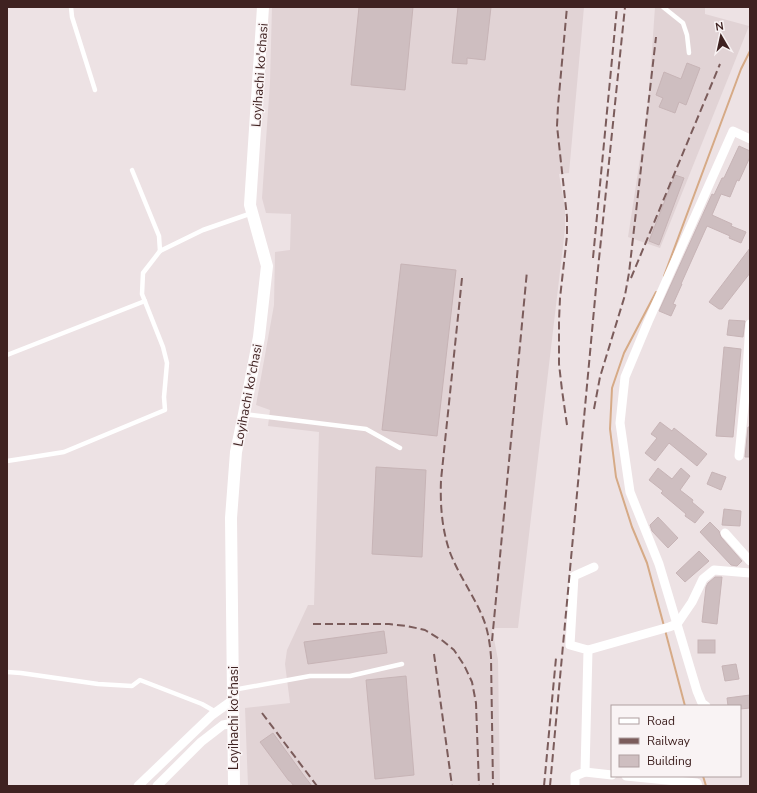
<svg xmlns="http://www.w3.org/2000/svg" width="757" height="793" font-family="'Nunito Sans',sans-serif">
  <rect width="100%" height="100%" fill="#ede2e4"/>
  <!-- built -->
  <g fill="#e1d3d5">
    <path d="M272 7H584L569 173 559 174 565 208V229L518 628H492L498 660 500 786H248L245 708 290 703 285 664 287 650 308 605H314L319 432 268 426 270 410 256 405 274 305 275 252 290 250 291 214 266 213 262 198 270 82Z"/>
    <path d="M655 7H705V14L749 26 660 248 628 237 648 107Z"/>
  </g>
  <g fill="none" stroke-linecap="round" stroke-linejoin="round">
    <!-- stream -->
    <g stroke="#d6aa86" stroke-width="2">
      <path d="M664 276 741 69 750 51"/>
      <path d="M656 292 624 353 612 388 610 429 616 477 632 527 647 563 664 626"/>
      <path d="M665 630 685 706"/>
      <path d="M703 776 706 786"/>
    </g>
  </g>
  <!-- building -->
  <g fill="#cebec0" stroke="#c7b4b6">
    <path d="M359 7H413L405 90 351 85Z"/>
    <path d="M458 7H491L485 60 467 58V64L452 63Z"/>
    <path d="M687 63 700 68 686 105 679 102 675 113 659 107 663 98 656 95 664 72 681 79Z"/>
    <path d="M739 146 750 151V157L739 181 737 180 730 197 721 194 712 215 732 224 731 226 746 232 741 243 729 238 730 236 707 226 681 284H682L673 304 676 305 671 316 659 311 712 194 714 195 722 178H724Z"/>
    <path d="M675 175 684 178 659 245 649 241Z"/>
    <path d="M750 248V273L722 309H719L709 302Z"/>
    <path d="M401 264 456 270 437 436 382 430Z"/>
    <path d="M729 320 745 321 743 337 727 335Z"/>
    <path d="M724 347 741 349 733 437 716 436Z"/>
    <path d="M660 422 672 431 674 428 707 454 697 466 669 443 655 461 645 453 657 438 651 434Z"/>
    <path d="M748 427H750V457H745Z"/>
    <path d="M376 467 426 470 422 557 372 554Z"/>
    <path d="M658 468 672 479 681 468 690 476 680 490 693 500 692 502 704 512 695 523 685 516 686 514 661 493 663 491 649 480Z"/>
    <path d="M712 472 726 477 721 490 707 484Z"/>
    <path d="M724 509 741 511 740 526 722 525Z"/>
    <path d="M658 517 678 538 668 548 652 531 650 525Z"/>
    <path d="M710 522 719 531 721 537 742 561 737 566 731 565 700 532Z"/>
    <path d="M699 551 709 561 685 582 676 573Z"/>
    <path d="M715 577H722L717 624 702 622 706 587 708 583Z"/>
    <path d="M384 631 387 653 308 664 304 642Z"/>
    <rect x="698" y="640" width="17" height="13"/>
    <path d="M736 664 739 679 725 681 722 666Z"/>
    <path d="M406 676 414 775 375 779 366 680Z"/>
    <path d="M750 695V708L740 709V706H728L727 698Z"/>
    <path d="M273 733 305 777 312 786H294L290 781H289L260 742Z"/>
  </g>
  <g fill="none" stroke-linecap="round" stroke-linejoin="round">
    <!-- lane -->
    <g stroke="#fff" stroke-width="4.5">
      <path d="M71 7 72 17 95 90"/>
      <path d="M663 7 683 23 687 35 689 53"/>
      <path d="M132 170 159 236 160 251"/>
      <path d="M7 355 145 301"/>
      <path d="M244 414 366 429 400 448"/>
      <path d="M7 461 20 459 64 452 165 410 164 397 167 363 163 347 142 294 143 273 160 251 203 230 252 213"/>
      <path d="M7 672 21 673 98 684 132 686 140 680 202 704 216 712"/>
      <path d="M233 690 310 676H350L402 664"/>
    </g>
    <!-- street -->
    <g stroke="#fff" stroke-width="9">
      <path d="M739 456 746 386 750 324"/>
      <path d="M725 533 750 561"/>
      <path d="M588 650 669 627 677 624 692 602 703 579 714 570 750 573"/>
      <path d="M706 706 702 703 697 691 659 564 630 492 620 423 625 377 648 322 733 131 750 139"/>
      <path d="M585 772 612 775"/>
      <path d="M626 776 697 783 698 786"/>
      <path d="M138 786 212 715 233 700"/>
      <path d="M157 786 201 742 223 725 233 723"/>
      <path d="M575 786V776L585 772 588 650 570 645 574 576 594 567"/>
    </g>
    <!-- secondary -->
    <path stroke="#fff" stroke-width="12" d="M234 786 231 518 236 452 244 414 259 337 267 266 250 205 263 7"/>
    <!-- rail -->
    <g stroke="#7b5c5b" stroke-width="2" stroke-dasharray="8 4" stroke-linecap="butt">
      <path d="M593 258 617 7"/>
      <path d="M462 278 441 480C440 505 442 532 451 555 460 577 474 596 483 618 488 630 490 644 491 657L493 786"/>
      <path d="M631 278 720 64"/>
      <path d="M594 409 600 377 625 295 629 273 656 37"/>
      <path d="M567 425 562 390 559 364V321L560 298 567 236V217L557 126 558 106 567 7"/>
      <path d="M313 624H389L407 626 425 630 443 641 454 650 464 665 472 682 476 703 479 786"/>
      <path d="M492 641 527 271"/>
      <path d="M434 654 452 786"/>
      <path d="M262 713 317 786"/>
      <path d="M544 786 556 658"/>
      <path d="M550 786 596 288 625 7"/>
    </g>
  </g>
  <g text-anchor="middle" stroke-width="3" stroke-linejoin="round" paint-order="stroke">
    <!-- street labels -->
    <g font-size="13" fill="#3f2221" stroke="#f9f3f4">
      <text transform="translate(259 75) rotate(-86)" y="5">Loyihachi ko'chasi</text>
      <text transform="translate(247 395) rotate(-79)" y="5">Loyihachi ko'chasi</text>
      <text transform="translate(233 718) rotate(-90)" y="5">Loyihachi ko'chasi</text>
    </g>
  </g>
  <!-- border -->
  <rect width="757" height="793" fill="none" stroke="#3f2221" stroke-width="16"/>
  <!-- legend -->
  <rect x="611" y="705" width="130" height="72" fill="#f9f3f4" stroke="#af9fa0"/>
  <rect x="619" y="718" width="20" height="6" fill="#ffffff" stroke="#af9fa0"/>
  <text x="647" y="725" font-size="12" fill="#3f2221">Road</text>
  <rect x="619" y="738" width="20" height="6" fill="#7b5c5b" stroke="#af9fa0"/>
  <text x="647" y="745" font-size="12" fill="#3f2221">Railway</text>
  <rect x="619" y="755" width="20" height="12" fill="#cebec0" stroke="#af9fa0"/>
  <text x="647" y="765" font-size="12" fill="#3f2221">Building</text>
  <!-- north arrow -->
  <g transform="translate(721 36) rotate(351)" stroke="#f9f3f4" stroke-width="3" paint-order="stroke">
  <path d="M0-3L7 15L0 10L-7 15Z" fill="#3f2221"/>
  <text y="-6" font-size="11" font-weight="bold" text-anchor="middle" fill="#3f2221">N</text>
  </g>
</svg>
